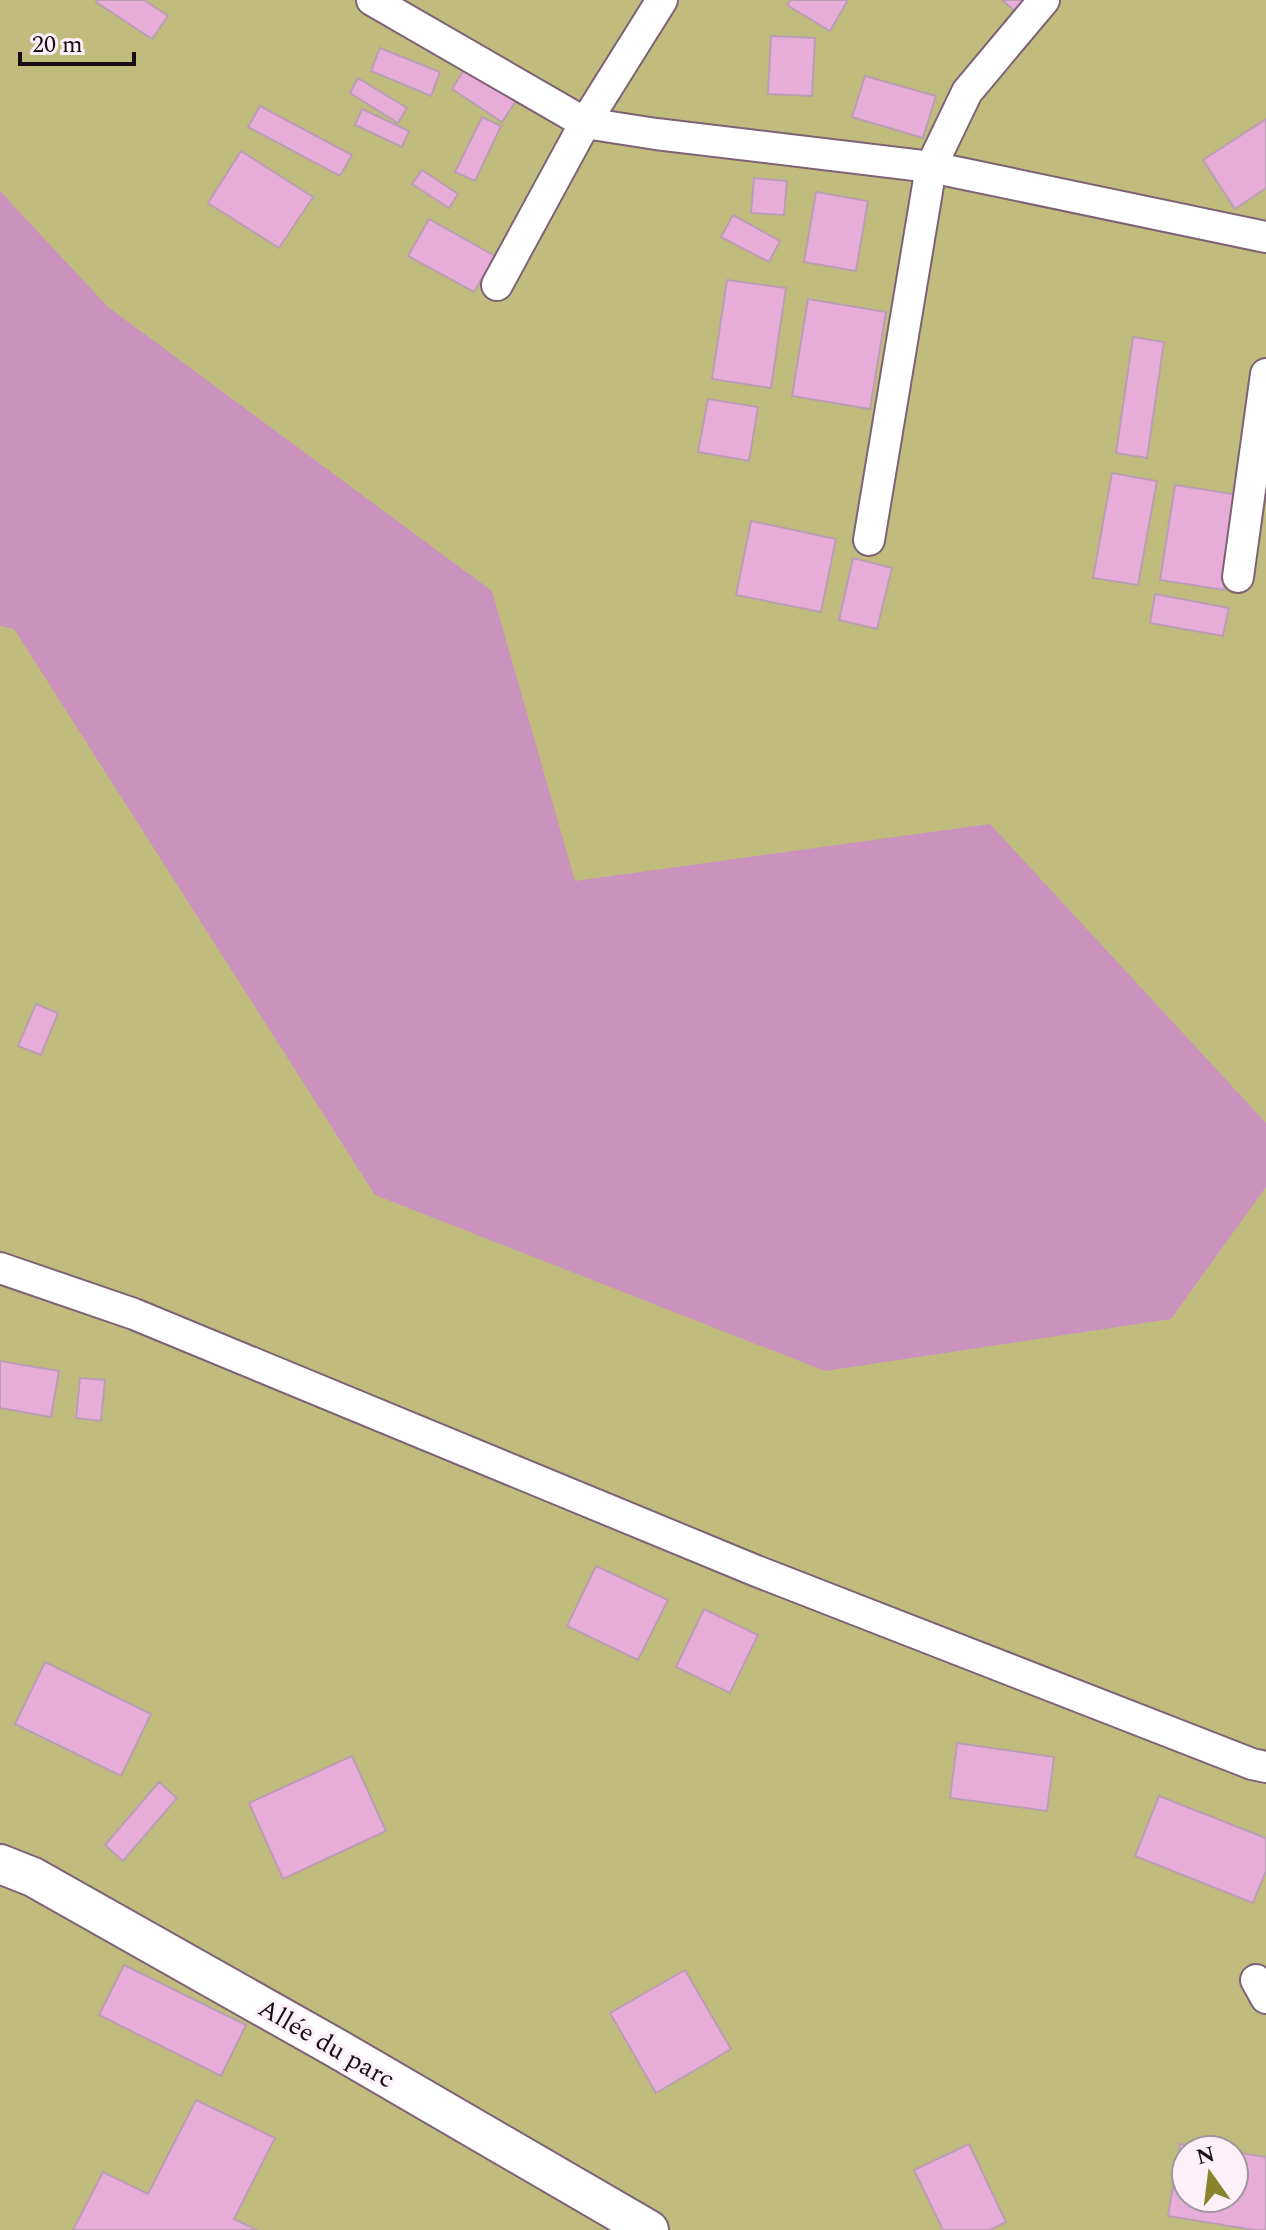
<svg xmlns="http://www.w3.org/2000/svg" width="1266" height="2230" font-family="Spectral,serif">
  <rect width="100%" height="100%" fill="#fbdcf3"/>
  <!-- green -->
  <path fill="#c0bc7d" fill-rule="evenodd" d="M0 0H1266V2230H0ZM1186 2150H1234V2198H1186Z"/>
  <!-- water -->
  <path fill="#cb92bd" d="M0 191 108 307 492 591 575 881 990 824 1266 1123V1187L1171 1319 825 1371 375 1195 14 629 0 626Z"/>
  <!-- building -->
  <g fill="#e7add8" stroke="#bb9eb3" stroke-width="2">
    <path d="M97 0H144L168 16 152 39 96 2Z"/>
    <path d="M791 0H848L830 31 787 5Z"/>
    <path d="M1002 0H1031L1019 14Z"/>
    <path d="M771 36 815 38 812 96 768 94Z"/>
    <path d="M380 48 440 72 431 96 371 71Z"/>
    <path d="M467 65 518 98 502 122 452 89Z"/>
    <path d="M865 76 936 96 923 138 852 117Z"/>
    <path d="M358 78 407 108 398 123 350 93Z"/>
    <path d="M260 106 352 155 340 176 248 127Z"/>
    <path d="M362 109 409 131 402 147 355 125Z"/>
    <path d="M482 117 501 126 475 181 455 172Z"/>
    <path d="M1266 119V188L1235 209 1203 160Z"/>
    <path d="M241 151 313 197 279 248 208 203Z"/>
    <path d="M422 170 458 194 449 208 412 184Z"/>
    <path d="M754 178 787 181 784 215 751 213Z"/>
    <path d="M816 192 868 201 856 271 804 262Z"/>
    <path d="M733 215 780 241 769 262 721 237Z"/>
    <path d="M429 219 495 256 474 292 408 256Z"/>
    <path d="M727 280 786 288 771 388 712 379Z"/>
    <path d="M808 299 886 312 870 409 792 396Z"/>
    <path d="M1133 337 1164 342 1147 458 1116 453Z"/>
    <path d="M708 399 758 407 749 461 698 452Z"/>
    <path d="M1112 473 1157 481 1138 585 1093 578Z"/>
    <path d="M1175 485 1239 495 1224 590 1160 580Z"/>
    <path d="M751 521 836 539 821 612 736 595Z"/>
    <path d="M853 558 892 568 877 629 839 620Z"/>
    <path d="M1155 594 1229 608 1223 636 1150 623Z"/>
    <path d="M36 1004 58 1013 41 1055 18 1046Z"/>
    <path d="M0 1361 59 1371 51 1417 0 1408Z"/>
    <path d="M80 1378 105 1380 101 1421 76 1418Z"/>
    <path d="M596 1566 668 1600 638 1660 567 1626Z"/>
    <path d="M704 1609 758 1635 730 1693 676 1667Z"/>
    <path d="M45 1662 151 1714 121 1776 15 1724Z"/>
    <path d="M957 1743 1054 1757 1047 1811 950 1798Z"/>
    <path d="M352 1756 386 1831 283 1879 249 1803Z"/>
    <path d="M159 1782 177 1798 123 1861 105 1845Z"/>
    <path d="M1159 1796 1266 1838V1871L1253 1903 1135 1856Z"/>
    <path d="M124 1965 246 2025 221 2076 99 2015Z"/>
    <path d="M685 1970 731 2049 656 2093 610 2013Z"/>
    <path d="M196 2100 275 2138 234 2219 257 2230H73L103 2172 148 2194Z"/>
    <path d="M969 2144 1006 2222 990 2230H943L914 2170Z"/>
    <path d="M1180 2144 1220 2150H1186V2198H1234V2152L1266 2157V2230H1254L1168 2216Z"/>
  </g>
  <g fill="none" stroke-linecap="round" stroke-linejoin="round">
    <!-- minor casing -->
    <g stroke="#7d6276" stroke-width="34">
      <g id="minor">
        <path d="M372 0 585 123 656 134 931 167 1266 237"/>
        <path d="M497 285 585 123 662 0"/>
        <path d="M869 540 931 167 967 92 1044 0"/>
        <path d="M1238 577 1266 374"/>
        <path d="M0 1268 134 1314 754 1570 1252 1764 1266 1767"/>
        <path d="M1256 1980 1266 1998"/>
      </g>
    </g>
    <!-- tertiary casing -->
    <g stroke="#7d6276" stroke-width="42">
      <path id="tertiary" d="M0 1864 33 1877 336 2048 649 2230"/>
    </g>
    <!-- minor -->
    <use href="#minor" stroke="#fff" stroke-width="30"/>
    <!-- tertiary -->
    <use href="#tertiary" stroke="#fff" stroke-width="38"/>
  </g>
  <g text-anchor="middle" stroke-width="7" stroke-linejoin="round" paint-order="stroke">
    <!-- street labels -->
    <g font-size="26" fill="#190e16" stroke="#fdf0f9">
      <text transform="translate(327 2043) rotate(30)" y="9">Allée du parc</text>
    </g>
  </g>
  <!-- north arrow -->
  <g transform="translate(1210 2174) rotate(346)"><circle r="38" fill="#fdf0f9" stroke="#a2969e" stroke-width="2"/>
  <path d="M0-6L14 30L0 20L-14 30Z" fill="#89832b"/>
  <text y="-12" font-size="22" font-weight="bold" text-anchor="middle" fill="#190e16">N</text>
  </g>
  <!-- scale -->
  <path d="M20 52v12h114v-12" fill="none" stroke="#190e16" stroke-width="4"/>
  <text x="32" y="52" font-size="24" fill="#190e16" stroke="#fdf0f9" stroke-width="6" paint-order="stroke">20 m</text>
</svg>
